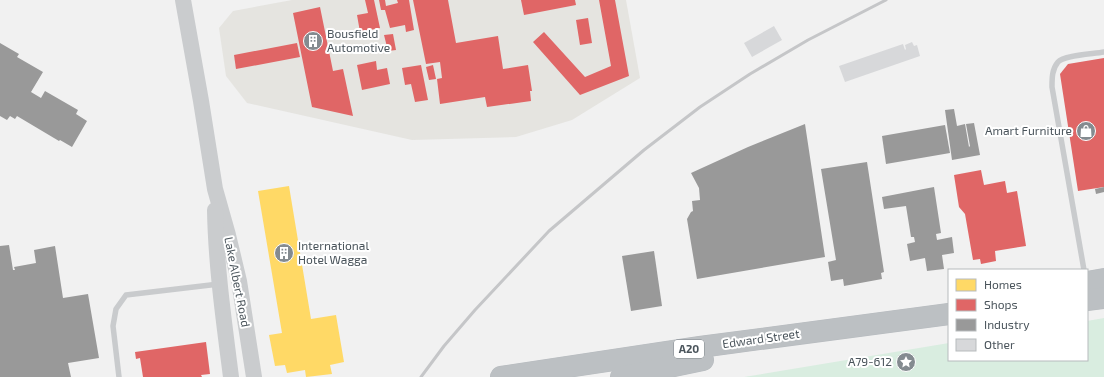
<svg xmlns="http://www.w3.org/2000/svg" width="1104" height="377" font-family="'Exo 2',sans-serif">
  <rect width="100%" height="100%" fill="#f1f1f1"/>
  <!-- commercial -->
  <path fill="#e5e4e0" d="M292 0H626L640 78 572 120 516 137 412 140 247 103 226 76 219 28 233 11Z"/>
  <!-- green -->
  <path fill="#d9ede0" d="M1104 318V377H744L949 343V360H1087V321Z"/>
  <!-- homes -->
  <path fill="#ffd966" d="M289 186 311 319 336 315 344 362 330 365 332 374 306 377 305 370 287 373 285 365 275 366 269 335 282 333 258 191Z"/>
  <!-- shops -->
  <g fill="#e06666">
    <path d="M365 0H374L380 28 360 32 357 15 368 13Z"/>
    <path d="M379 0H385L386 6 398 3 397 0H409L414 30 406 32 405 25 390 28 385 10H381Z"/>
    <path d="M413 0H448L456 43 498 36 503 69 528 65 532 91H530L531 101 487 107 485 97 440 104 437 79 442 78 440 62 426 64Z"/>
    <path d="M521 0H575L576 5 524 15Z"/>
    <path d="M599 0H615L629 76 580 95 533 42 544 32 585 77 611 66Z"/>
    <path d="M320 7 333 71 343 69 353 116 312 107 293 13Z"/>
    <path d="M588 18 592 43 580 45 576 20Z"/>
    <path d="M393 34 396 50 388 51 384 35Z"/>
    <path d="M297 43 300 57 236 69 234 55Z"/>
    <path d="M1104 58V187L1078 191 1060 74 1068 64Z"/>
    <path d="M376 61 377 70 387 68 390 84 362 90 357 65Z"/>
    <path d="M421 65 428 100 415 102 411 84 405 85 402 68Z"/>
    <path d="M433 65 436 79 429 80 426 67Z"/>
    <path d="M981 170 984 185 1005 181 1007 193 1017 191 1026 246 995 251 996 261 981 264 980 259 973 260 965 214 959 207 954 175Z"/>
    <path d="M206 342 210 374 201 375 202 377H143L140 358 136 359 135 352Z"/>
  </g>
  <!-- industry -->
  <g fill="#999">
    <path d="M0 43 19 54 17 57 43 72 31 92 41 98 45 91 78 110 76 114 87 121 72 147 60 140 59 141 17 116 15 119 10 116 7 120 0 116Z"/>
    <path d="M954 109 957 126 965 124 969 147 970 146 966 124 974 123 980 155 952 160 945 110Z"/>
    <path d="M805 124 825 257 697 279 687 219 691 212 693 211 692 201 700 200 699 188 691 173 748 147Z"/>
    <path d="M945 125 950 153 886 164 882 136Z"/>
    <path d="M867 162 884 272 881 273 882 279 844 286 843 279 831 281 828 262 836 260 821 169Z"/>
    <path d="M934 187 941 233 936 234 937 240 952 237 954 253 942 255 944 269 927 271 925 258 910 261 907 244 915 242 914 237H911L906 206 884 209 882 197Z"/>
    <path d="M1104 187V192L1096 194 1095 189Z"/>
    <path d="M9 245 13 270H15L14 267 36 263 34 250 55 246 63 298 88 294 99 358 68 363 71 377H0V246Z"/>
    <path d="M654 251 662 306 631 311 622 256Z"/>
  </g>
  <!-- building -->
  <g fill="#d7d8da">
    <path d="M774 26 782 40 752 57 744 43Z"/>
    <path d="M912 42 914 46 917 45 920 56 845 82 839 66 903 44 905 50 906 49 905 45Z"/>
  </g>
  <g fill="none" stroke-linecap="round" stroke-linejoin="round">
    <!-- highway casing -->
    <g stroke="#b7bbbf" stroke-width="22">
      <g id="highway">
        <path d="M1087 282 1104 279"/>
        <path d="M1087 300 1104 298"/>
        <path d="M501 377 700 347 949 314"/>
        <path d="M621 377 703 360"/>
      </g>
    </g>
    <!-- lane -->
    <g stroke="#c9cbcd" stroke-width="5.5">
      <path d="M1084 270 1052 87C1052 78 1052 69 1058 62 1064 55 1094 54 1104 52"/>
      <path d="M119 377 113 326 116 309 126 295 219 284"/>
    </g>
    <!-- secondary -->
    <g stroke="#caccce" stroke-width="16">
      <path d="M183 0 201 101 215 189 228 235 239 281 254 377"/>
      <path d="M215 210C216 266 224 322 231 377"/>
    </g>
    <!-- highway -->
    <use href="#highway" stroke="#bcc0c3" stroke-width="21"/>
    <!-- rail -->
    <path stroke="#c5c6c8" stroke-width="3" d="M421 377 444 346 475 310 549 231 644 150 700 107 750 74 808 40 886 0"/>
  </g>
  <!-- icons -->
  <defs>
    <g id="building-disc" transform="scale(1)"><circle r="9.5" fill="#848b90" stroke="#fff"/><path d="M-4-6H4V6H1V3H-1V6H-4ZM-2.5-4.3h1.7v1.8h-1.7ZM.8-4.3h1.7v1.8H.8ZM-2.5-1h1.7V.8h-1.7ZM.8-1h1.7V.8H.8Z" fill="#fff"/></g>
    <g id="shop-disc" transform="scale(1)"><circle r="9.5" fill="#848b90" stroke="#fff"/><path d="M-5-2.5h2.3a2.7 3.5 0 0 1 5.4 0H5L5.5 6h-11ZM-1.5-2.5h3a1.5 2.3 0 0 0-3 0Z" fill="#fff"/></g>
    <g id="sight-disc" transform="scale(1)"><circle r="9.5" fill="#848b90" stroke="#fff"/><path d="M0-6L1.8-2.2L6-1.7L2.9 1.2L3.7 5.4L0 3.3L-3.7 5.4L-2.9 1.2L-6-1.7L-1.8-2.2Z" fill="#fff"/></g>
  </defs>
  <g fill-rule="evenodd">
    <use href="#building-disc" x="313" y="41"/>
    <use href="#shop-disc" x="1086" y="131"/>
    <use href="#building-disc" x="284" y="253"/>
    <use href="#sight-disc" x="906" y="362"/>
  </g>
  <g text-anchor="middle" stroke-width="4" stroke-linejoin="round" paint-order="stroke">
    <!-- shield labels -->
    <rect fill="#fff" stroke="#80878c" stroke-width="1" x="674" y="340" width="30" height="18" rx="3"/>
    <g font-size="11" font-weight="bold" fill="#4a545b">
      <text x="689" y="353">A20</text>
    </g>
    <!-- poi labels -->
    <g font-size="12" fill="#4a545b" stroke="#fff" text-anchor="start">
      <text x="327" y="38">Bousfield<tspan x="327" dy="14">Automotive</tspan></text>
      <text x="1072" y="135" text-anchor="end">Amart Furniture</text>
      <text x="298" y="250">International<tspan x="298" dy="14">Hotel Wagga</tspan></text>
      <text x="892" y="366" text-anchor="end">A79-612</text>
    </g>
    <!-- street labels -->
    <g font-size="12" fill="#4a545b" stroke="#fff">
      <text transform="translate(237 282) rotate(79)" y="4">Lake Albert Road</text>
      <text transform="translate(761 339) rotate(-8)" y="4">Edward Street</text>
    </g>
  </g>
  <!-- legend -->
  <rect x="948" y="269" width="140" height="92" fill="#ffffff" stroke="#b7bbbd"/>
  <rect x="956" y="279" width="20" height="12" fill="#ffd966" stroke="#b7bbbd"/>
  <text x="984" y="289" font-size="12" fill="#4a545b">Homes</text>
  <rect x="956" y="299" width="20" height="12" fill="#e06666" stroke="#b7bbbd"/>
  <text x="984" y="309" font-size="12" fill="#4a545b">Shops</text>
  <rect x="956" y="319" width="20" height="12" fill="#999999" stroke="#b7bbbd"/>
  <text x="984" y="329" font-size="12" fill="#4a545b">Industry</text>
  <rect x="956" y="339" width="20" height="12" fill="#d7d8da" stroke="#b7bbbd"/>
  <text x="984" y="349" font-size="12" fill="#4a545b">Other</text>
</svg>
